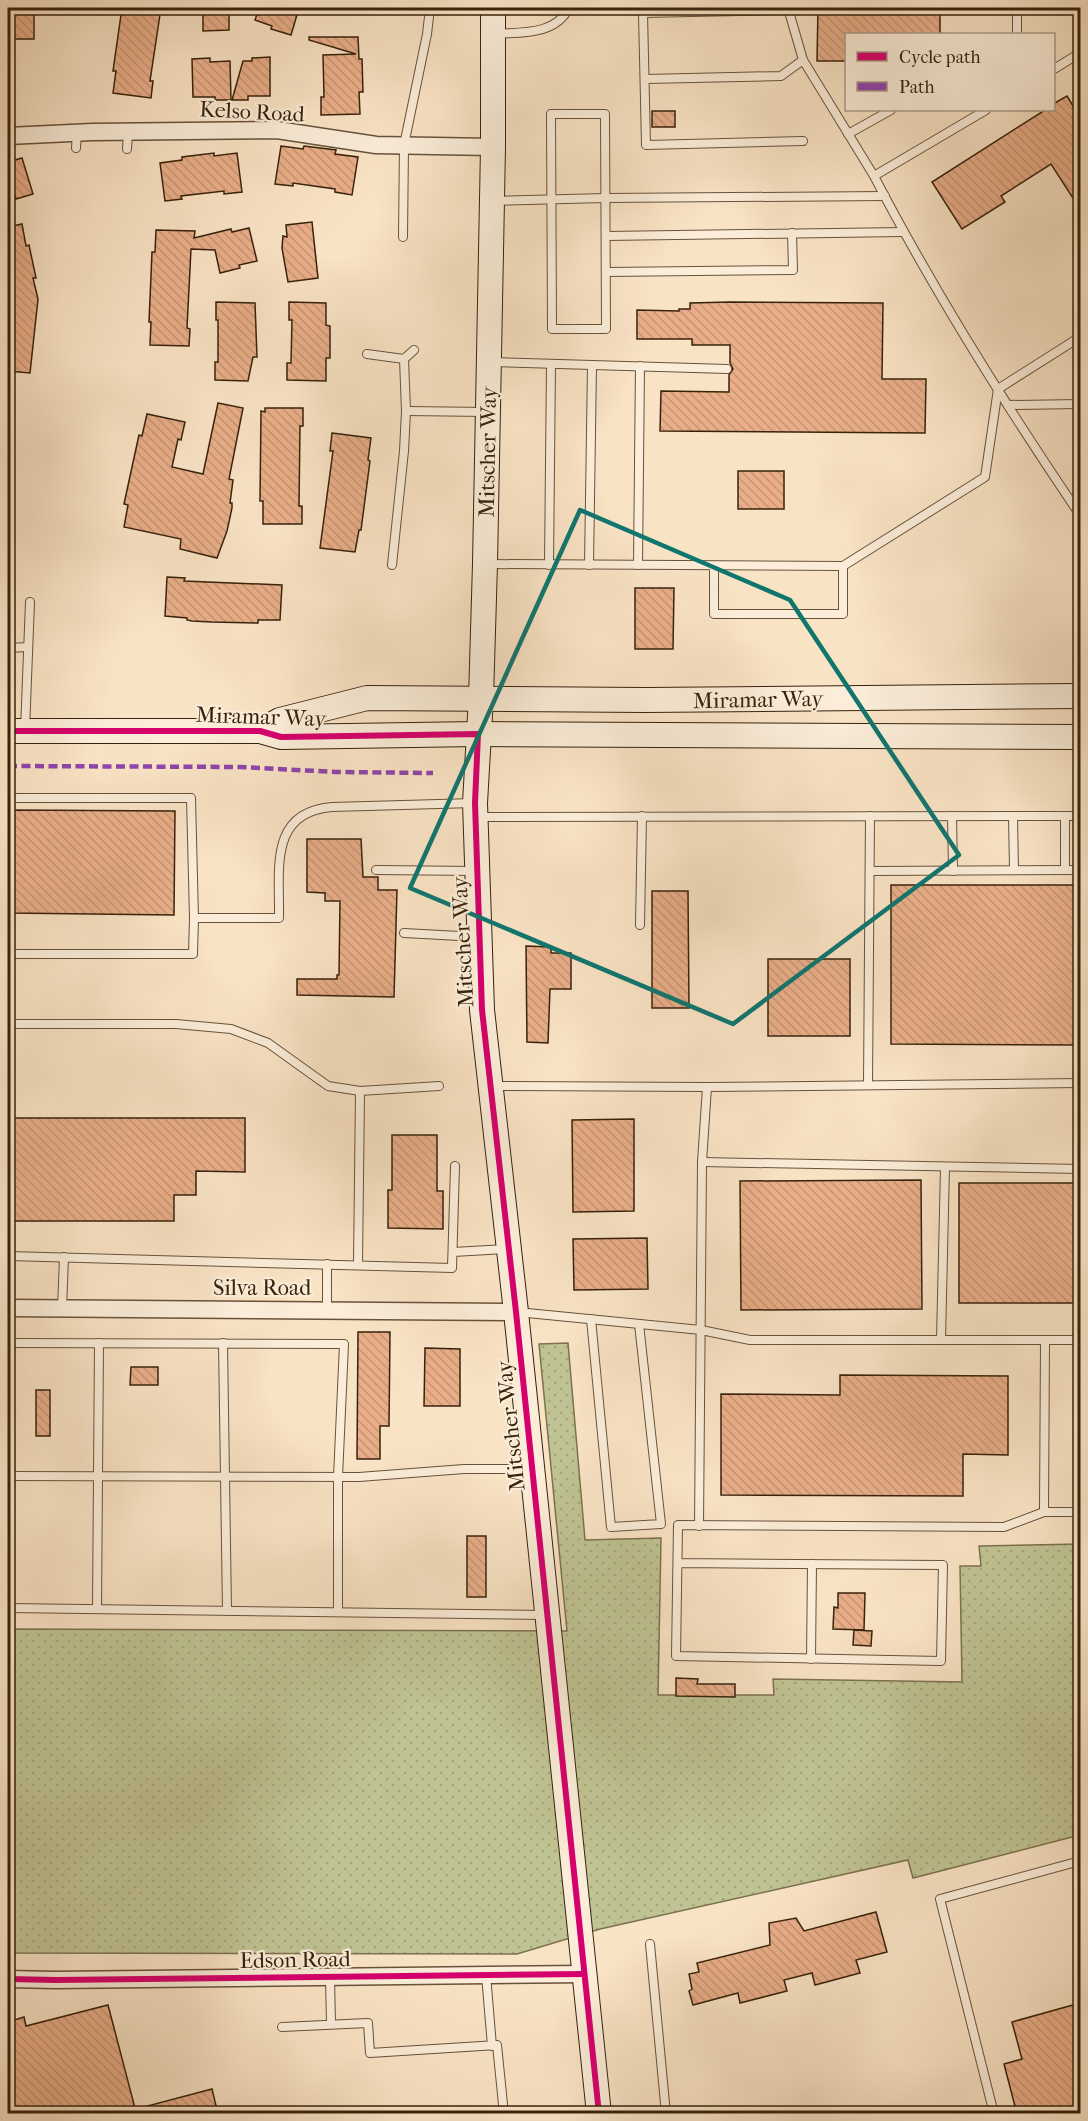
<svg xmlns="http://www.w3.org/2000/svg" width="1088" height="2121" font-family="'IM FELL French Canon',serif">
  <defs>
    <pattern id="grass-dots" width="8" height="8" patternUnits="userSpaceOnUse" patternTransform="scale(1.5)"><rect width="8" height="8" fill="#c0c393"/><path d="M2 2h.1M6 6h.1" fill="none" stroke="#a6a77d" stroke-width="1.8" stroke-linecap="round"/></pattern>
    <pattern id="building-back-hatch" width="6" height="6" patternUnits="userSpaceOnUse" patternTransform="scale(1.5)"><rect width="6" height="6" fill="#e9ae89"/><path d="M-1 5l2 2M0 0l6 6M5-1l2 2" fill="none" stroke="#c89575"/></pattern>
  </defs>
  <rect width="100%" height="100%" fill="#f9e3c5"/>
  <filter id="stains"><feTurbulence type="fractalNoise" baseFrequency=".00333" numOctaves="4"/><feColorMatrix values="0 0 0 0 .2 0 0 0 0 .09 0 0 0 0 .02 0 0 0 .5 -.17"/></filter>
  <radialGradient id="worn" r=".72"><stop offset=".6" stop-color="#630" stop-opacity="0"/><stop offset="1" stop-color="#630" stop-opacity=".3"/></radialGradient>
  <!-- grass -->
  <path fill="url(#grass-dots)" stroke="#7c724f" stroke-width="1.5" d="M568 1343 585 1540 661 1538 658 1695H774L773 1679 962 1682 960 1566H981L979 1546 1080 1544V1835L913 1878 908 1860 600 1929 517 1954 8 1953V1629L567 1631 539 1344Z"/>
  <!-- building -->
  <g fill="url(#building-back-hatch)" stroke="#37220b" stroke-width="1.5">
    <path d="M122 8H161L150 81H153L151 98 113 93 116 71H113Z"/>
    <path d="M203 8H229V30L203 31Z"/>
    <path d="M259 8H299L291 35 271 29 272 26 255 20Z"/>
    <path d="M818 8H940V34H846V61H817Z"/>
    <rect x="8" y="9" width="26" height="30"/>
    <path d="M309 37H358L359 59H362L363 92H359L360 114 321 115V97H324L323 55 356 54 309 40Z"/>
    <path d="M270 57V96H248V100H232L243 61H252V58Z"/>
    <path d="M210 58V62L230 61 231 100H215V97H193L192 59Z"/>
    <path d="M1067 96 1073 106 1080 102V209L1051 164 1001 196 1005 202 962 229 932 182 1045 110H1053V104Z"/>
    <rect x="652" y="111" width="23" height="16"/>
    <path d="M281 146 303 149 304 146 336 150 335 154 358 157 352 195 335 192V189L293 183V186L275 184Z"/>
    <path d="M214 153V156L237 153 242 192 224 194V191L181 196 182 199 165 201 160 163 182 160V157Z"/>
    <path d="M22 158 33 194 16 199 15 196 8 198V162Z"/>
    <path d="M312 222 318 278 288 282 282 248 283 236 287 237 286 225Z"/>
    <path d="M22 224 26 246 29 245 36 278H33L38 299 30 373 8 371V227Z"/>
    <path d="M249 228 257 261 239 265 240 268 220 273 215 250 191 249 187 328 190 329 189 346 150 345 151 322H149L152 252H155L156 230 195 231 194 238 231 229 232 232Z"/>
    <path d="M216 302 255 303 257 357H253L248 381 215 380V362H218V320H216Z"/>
    <path d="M289 302 326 303V325L330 326V358H326V381L287 380V363H291L292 320H289Z"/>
    <path d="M730 302 883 303 882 379H926L925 433 660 431 661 391 729 392V375L733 369 730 363V345H692V339H637V310L679 311V309H690V303Z"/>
    <path d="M218 403 243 408 229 479 233 480 230 503H232V508L227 531 217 558 180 549 181 539 124 527 128 505 124 504 132 467 139 435 142 436 147 414 185 422 181 440 178 439 172 467 203 474Z"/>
    <path d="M265 408H303V426H300L299 506H302V524H263V501H260L261 411 265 412Z"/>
    <path d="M332 433 371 438 368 460 370 461 361 530H359L355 552 320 548 333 451H330Z"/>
    <rect x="738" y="471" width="46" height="38"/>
    <path d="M167 577 185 578 184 581 282 585 280 620H258V623L212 622 192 621 187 620V618L165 616Z"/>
    <path d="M635 588H674L673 649H635Z"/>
    <path d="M8 810 175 811 174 915 8 913Z"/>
    <path d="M307 839H361L363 877H378V890H397L394 997 297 995V979H337V975H339L340 901H325V893L307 892Z"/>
    <path d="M891 885H1080V1045L891 1044Z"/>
    <path d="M652 891H688L689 1008H652Z"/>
    <path d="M526 946 551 947V953H571V989H550L548 1043 527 1042Z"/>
    <rect x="768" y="959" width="82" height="77"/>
    <path d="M8 1118H245V1172L196 1171V1195H174V1221H8Z"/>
    <path d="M634 1119V1211L573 1212 572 1120Z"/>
    <path d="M392 1135H437V1191H443V1229L388 1228V1190H392Z"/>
    <path d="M921 1180 922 1309 741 1310 740 1181Z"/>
    <rect x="959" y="1183" width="121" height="120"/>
    <path d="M647 1238 648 1289 574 1290 573 1239Z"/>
    <path d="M358 1332H390L389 1426H380V1459H357Z"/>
    <path d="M425 1348 460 1349V1406H424Z"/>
    <path d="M131 1367H158V1385H130Z"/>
    <path d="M840 1375 1008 1376V1455L963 1454V1496L721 1495V1394L840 1395Z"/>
    <rect x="36" y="1390" width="14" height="46"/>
    <rect x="467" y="1536" width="19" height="61"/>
    <path d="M838 1593H865L864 1630 833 1629 834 1607 838 1608Z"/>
    <path d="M854 1630 872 1631 871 1646 853 1645Z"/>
    <path d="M676 1678 698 1679 697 1684H735V1697L676 1696Z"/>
    <path d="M876 1912 887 1952 856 1960 860 1973 815 1985 812 1973 784 1980 787 1991 740 2003 738 1993 693 2005 689 1991 692 1989 689 1974 699 1972 697 1963 770 1945 769 1923 796 1918 804 1931Z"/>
    <path d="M1080 2003V2114H1017L1004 2064 1022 2059 1012 2022Z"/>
    <path d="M108 2005 136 2112V2109L212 2089 218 2114H8V2022L24 2017 26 2026Z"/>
  </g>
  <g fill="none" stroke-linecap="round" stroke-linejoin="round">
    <!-- lane casing -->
    <g stroke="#68523a" stroke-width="10">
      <g id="lane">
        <path d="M788 8 803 60 874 176"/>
        <path d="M788 10 643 13 646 145 803 141"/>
        <path d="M496 34C523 32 555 35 569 8"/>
        <path d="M1017 34V8"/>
        <path d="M1054 69 1080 53"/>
        <path d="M645 79 781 76 803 60"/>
        <path d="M986 110 874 176C935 293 1006 406 1080 515"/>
        <path d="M551 114H605L606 329H552Z"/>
        <path d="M848 134 891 110"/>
        <path d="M76 148 77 132"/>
        <path d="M127 149 128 132"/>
        <path d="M493 201 605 198 885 196"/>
        <path d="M606 236 903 232"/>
        <path d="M403 237 404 145 427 34 430 8"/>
        <path d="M606 272 793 270 792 233"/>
        <path d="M367 354 404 359 414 350"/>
        <path d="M490 362 727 369"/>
        <path d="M1008 405 1080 404"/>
        <path d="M406 411 487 412"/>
        <path d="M487 564 843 566 985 477 998 389 1080 337"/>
        <path d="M392 565 404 451 406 411 404 359"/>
        <path d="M549 565 551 364"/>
        <path d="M589 565 592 365"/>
        <path d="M638 565 640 366"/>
        <path d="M714 566V614H843V566"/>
        <path d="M8 648 28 647"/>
        <path d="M25 730 30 602"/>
        <path d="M8 798H191L194 918"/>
        <path d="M952 816 953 871"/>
        <path d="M1013 816 1014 870"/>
        <path d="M1065 816V870"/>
        <path d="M479 817 1080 816"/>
        <path d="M376 870 476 871"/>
        <path d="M870 871 1080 870"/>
        <path d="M640 925 642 816"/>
        <path d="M404 933 478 937"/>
        <path d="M8 954H193L194 918H279C280 871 268 812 332 807L474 803"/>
        <path d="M8 1024H176L231 1029 268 1043 328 1086 360 1091 439 1086"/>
        <path d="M868 1085 870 816"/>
        <path d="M493 1086 707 1087 1080 1083"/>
        <path d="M702 1162 1080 1169"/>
        <path d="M453 1252 506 1249"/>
        <path d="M8 1256 452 1268 455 1166"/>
        <path d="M327 1264V1309"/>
        <path d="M358 1265 360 1091"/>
        <path d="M62 1309 64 1257"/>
        <path d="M517 1312 701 1330 750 1340H1080"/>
        <path d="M591 1319 611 1527 661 1524 639 1324"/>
        <path d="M941 1340 945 1167"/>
        <path d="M1045 1340 1044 1512H1080"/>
        <path d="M8 1343 344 1344 338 1477V1612"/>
        <path d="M223 1343 227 1611"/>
        <path d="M8 1476 359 1477 464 1469H531"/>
        <path d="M699 1526 702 1162 707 1087"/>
        <path d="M678 1563 943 1565 941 1661 676 1656 678 1525 1004 1527 1044 1512"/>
        <path d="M8 1608 544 1615"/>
        <path d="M97 1609 99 1343"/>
        <path d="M811 1659 812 1564"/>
        <path d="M650 1944 666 2114"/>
        <path d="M486 1975 492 2046"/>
        <path d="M330 1977 331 2024"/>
        <path d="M282 2027 368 2023 370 2053 497 2045 504 2114"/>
        <path d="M994 2114 940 1899 1080 1861"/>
      </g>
    </g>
    <!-- street casing -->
    <g stroke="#68523a" stroke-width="19">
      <g id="street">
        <path d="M8 136 92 132 277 130 376 145 493 147"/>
        <path d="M8 1308 516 1312"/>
        <path d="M8 1979 56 1980 584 1974"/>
      </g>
    </g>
    <!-- secondary casing -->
    <g stroke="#37220b" stroke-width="26">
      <g id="secondary">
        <path d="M493 8V147L485 564 481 698 475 803 482 1010 516 1312 599 2114"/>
        <path d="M8 731H260L281 737 478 734 1080 737"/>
        <path d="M260 731 280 720 367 698 645 700 1080 696"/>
      </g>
    </g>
    <!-- lane -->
    <use href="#lane" stroke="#fbedd9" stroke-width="8"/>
    <!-- street -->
    <use href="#street" stroke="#fbedd9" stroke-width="16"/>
    <!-- secondary -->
    <use href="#secondary" stroke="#fbedd9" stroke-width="24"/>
    <!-- quiet -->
    <path stroke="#8e44ad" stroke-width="4.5" stroke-dasharray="9 4.5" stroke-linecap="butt" d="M8 766 240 767 336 772 433 773"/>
    <!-- cycleway casing -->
    <g stroke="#fbedd9" stroke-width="10">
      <g id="cycleway">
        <path d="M8 731H260L281 737 478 734 475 803 482 1010 516 1312 599 2114"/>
        <path d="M8 1979 56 1980 584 1974"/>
      </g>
    </g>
    <!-- cycleway -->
    <use href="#cycleway" stroke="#d6006c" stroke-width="6"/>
  </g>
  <!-- marked area -->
  <path fill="none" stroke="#0f766e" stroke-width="4.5" stroke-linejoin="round" d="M580 510 790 600 959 855 733 1024 410 888Z"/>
  <g text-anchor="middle" stroke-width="4.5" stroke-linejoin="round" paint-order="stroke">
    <!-- street labels -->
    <g font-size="22" fill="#37220b" stroke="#fbedd9">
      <text transform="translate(252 111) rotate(3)" y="8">Kelso Road</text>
      <text transform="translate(487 452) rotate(-89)" y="8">Mitscher Way</text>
      <text transform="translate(758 699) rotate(-1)" y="8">Miramar Way</text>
      <text transform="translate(261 716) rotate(2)" y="8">Miramar Way</text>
      <text transform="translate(462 942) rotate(-93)" y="8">Mitscher Way</text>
      <text x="262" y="1295">Silva Road</text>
      <text transform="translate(510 1426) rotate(-96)" y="8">Mitscher Way</text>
      <text transform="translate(295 1959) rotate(-1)" y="8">Edson Road</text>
    </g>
  </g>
  <!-- margin -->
  <rect width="1088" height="2121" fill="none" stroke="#f9e3c5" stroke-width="30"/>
  <rect x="9" y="9" width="1070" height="2103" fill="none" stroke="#37220b" stroke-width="3"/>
  <rect x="15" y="15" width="1058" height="2091" fill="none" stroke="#37220b" stroke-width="1.5"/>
  <!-- legend -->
  <rect x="845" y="33" width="210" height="78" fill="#fbedd9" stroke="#ad9c87" stroke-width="1.5"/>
  <rect x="857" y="52" width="30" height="9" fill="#d6006c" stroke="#ad9c87" stroke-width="1.5"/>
  <text x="899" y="63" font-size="18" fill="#37220b">Cycle path</text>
  <rect x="857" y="82" width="30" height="9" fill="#8e44ad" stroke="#ad9c87" stroke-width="1.5"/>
  <text x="899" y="93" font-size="18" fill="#37220b">Path</text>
  <rect width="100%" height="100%" filter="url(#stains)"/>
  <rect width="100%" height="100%" fill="url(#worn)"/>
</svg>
